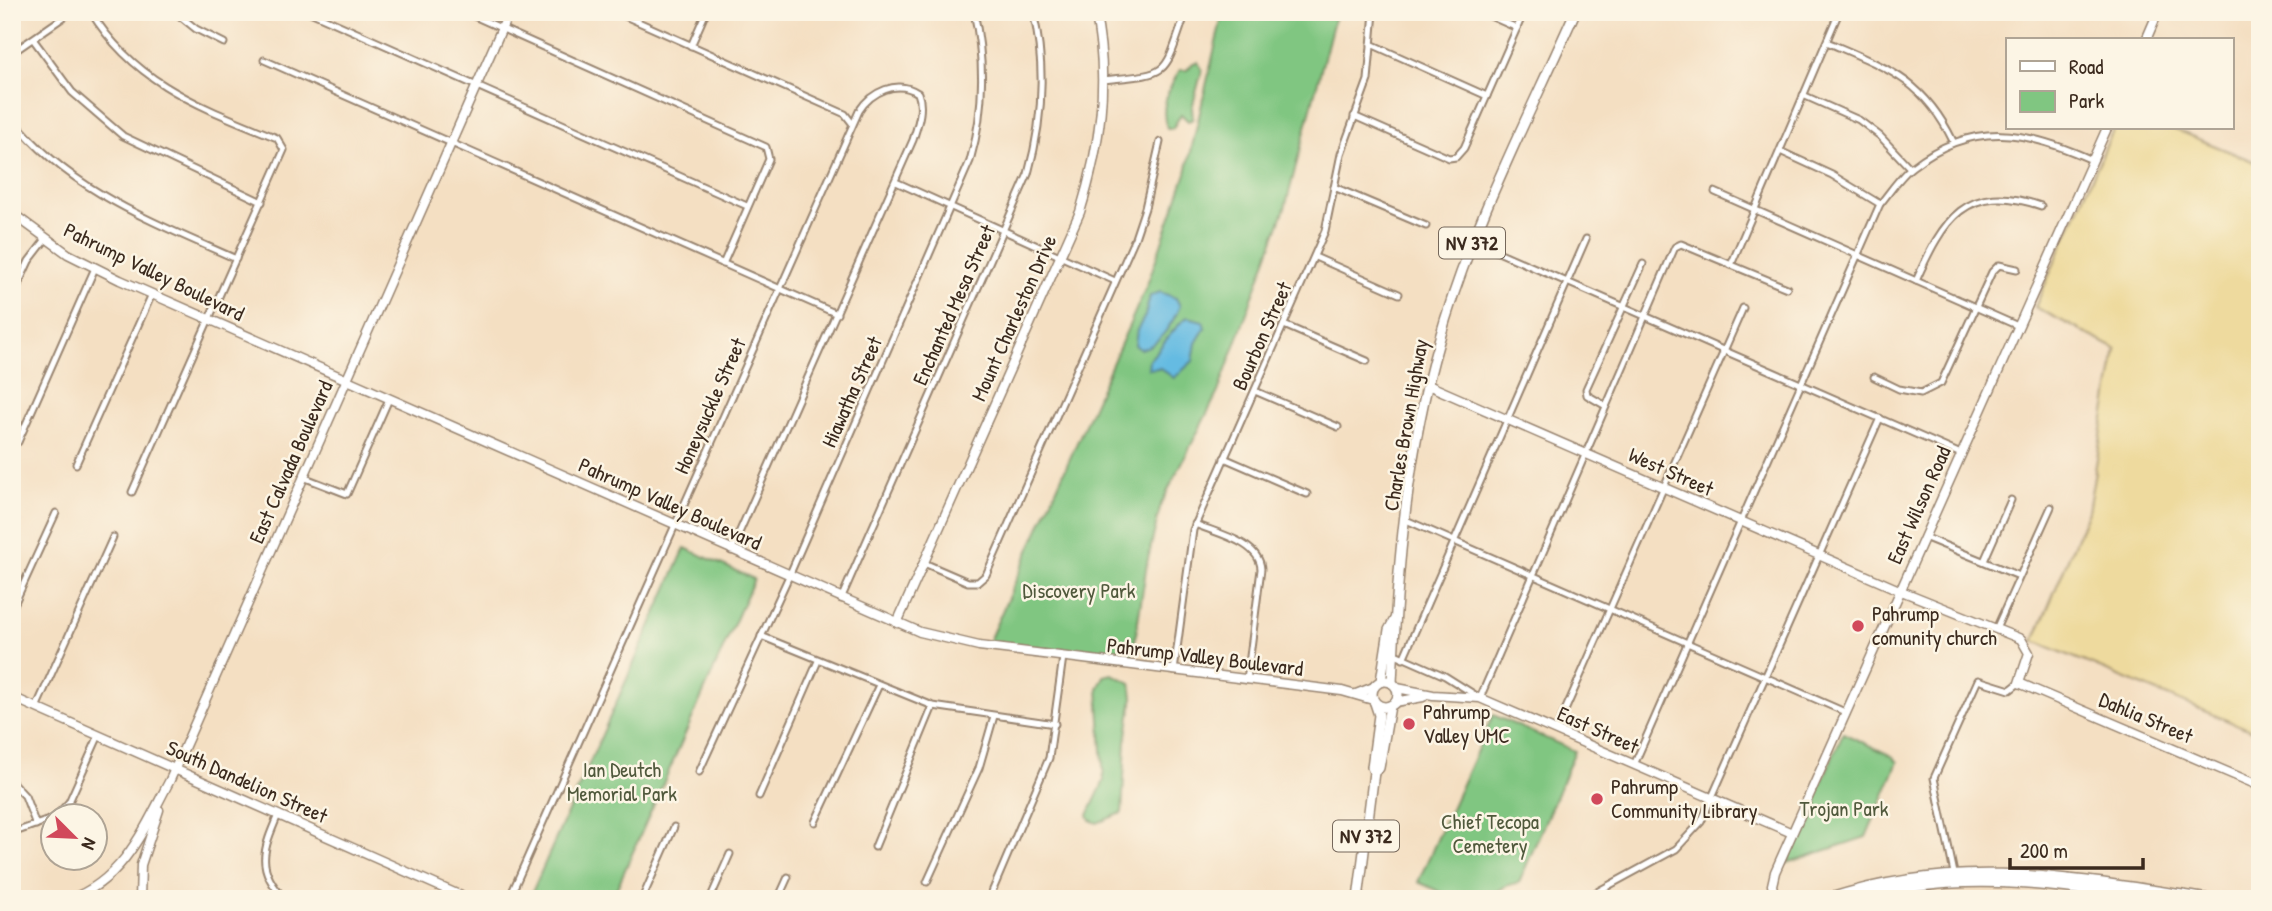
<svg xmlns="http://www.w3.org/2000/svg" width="2272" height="911" viewBox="0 0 2272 911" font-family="'Patrick Hand',sans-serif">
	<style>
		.green { fill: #80c681; stroke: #5e7850; stroke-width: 2 }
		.sand { fill: #eeda9e; stroke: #94825e; stroke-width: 2 }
		.water { fill: #65bbe2; stroke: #507280; stroke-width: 2 }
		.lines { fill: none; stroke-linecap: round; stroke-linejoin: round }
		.street-casing { stroke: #988470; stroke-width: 9 }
		.secondary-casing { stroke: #988470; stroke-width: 11 }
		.primary-casing { stroke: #988470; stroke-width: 12 }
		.highway-casing { stroke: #988470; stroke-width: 13 }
		.street { stroke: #fff; stroke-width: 5 }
		.secondary { stroke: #fff; stroke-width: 8 }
		.primary { stroke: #fff; stroke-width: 9 }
		.highway { stroke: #fff; stroke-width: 10 }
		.poi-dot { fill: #d1495b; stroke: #fcf5e5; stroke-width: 2.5 }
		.labels { text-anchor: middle; stroke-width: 5; stroke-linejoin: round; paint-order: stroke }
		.shield { fill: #fcf5e5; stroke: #75675a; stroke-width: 2 }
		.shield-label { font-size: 19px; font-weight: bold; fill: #3b2a1e }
		.street-label { font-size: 21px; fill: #3b2a1e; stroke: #fcf5e5 }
		.park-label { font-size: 21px; fill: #50593c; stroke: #fcf5e5 }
		.poi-label { font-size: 21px; fill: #3b2a1e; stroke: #fcf5e5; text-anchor: start }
	</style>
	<rect width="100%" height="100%" fill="#fcf5e5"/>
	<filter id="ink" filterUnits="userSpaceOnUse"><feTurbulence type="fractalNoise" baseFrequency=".0143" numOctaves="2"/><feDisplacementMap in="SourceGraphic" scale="14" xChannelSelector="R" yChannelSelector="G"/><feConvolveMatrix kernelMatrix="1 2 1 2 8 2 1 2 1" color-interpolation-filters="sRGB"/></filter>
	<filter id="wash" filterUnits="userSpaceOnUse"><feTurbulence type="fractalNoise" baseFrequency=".00686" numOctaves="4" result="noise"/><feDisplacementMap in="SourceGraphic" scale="28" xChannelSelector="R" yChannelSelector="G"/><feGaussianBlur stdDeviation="1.57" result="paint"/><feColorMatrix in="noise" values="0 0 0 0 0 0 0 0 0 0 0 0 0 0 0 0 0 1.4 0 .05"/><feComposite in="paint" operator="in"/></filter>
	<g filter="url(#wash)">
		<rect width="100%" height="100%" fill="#f4dfc2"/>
		<g class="green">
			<path d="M1223 12H1336L1285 208 1218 392 1161 504 1147 563 1132 660 988 643 1147 285 1186 173Z"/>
			<path d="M1198 62 1202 70 1192 108 1193 119 1188 121 1181 114 1173 128H1167C1159 107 1169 88 1180 70H1187L1193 63Z"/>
			<path d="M685 548 754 579 612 899H529Z"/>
			<path d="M1112 674 1131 683 1133 697 1126 741 1122 813 1097 823 1090 820 1088 815 1104 781 1098 689 1104 676Z"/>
			<path d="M1493 715 1575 751 1519 883C1504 883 1496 895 1483 898 1461 905 1438 890 1418 882Z"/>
			<path d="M1843 733 1892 756 1898 762 1866 837 1787 863Z"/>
		</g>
		<path class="sand" d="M2114 128H2171L2260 164V734L2034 641 2088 511 2116 349 2035 307Z"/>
		<g class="water">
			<path d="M1160 292 1176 298 1180 306C1173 322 1159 347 1140 349L1135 345 1137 330 1145 316 1150 296Z"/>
			<path d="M1188 317 1203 321 1205 328 1196 343 1193 361 1174 378 1160 368 1148 369 1149 360C1160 350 1177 322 1188 317Z"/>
		</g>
	</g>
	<g filter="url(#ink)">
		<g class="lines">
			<defs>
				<g id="street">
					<path d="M91 12C135 84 202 107 277 138L284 150 132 492"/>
					<path d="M175 12 196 29 224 43"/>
					<path d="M310 12 747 206"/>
					<path d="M465 12 766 147 769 159 723 264"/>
					<path d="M616 12 845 114 852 123"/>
					<path d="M1481 12 1517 28"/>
					<path d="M33 39 72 92 123 136 262 202"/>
					<path d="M1827 42C1887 68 1923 79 1953 141"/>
					<path d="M1371 44 1487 96"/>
					<path d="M691 46 706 12"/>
					<path d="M12 53 71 12"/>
					<path d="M264 60 837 314"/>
					<path d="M1103 80C1172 73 1163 78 1186 12"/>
					<path d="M1803 95 1859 120 1880 136 1910 168"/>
					<path d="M1354 116 1449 158 1456 157 1464 148 1524 12"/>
					<path d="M12 118C69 191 154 222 236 259"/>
					<path d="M1780 151 1832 175 1880 204"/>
					<path d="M896 182 1115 281"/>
					<path d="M1334 187 1426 226"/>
					<path d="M1715 192 2018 326"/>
					<path d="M1473 241 1961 454"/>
					<path d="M1315 257 1399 294"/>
					<path d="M1731 265 1839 12"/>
					<path d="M1916 281C1943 220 1966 180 2041 206"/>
					<path d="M12 298 29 261 46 239"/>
					<path d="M1284 325 1367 361"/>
					<path d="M1874 377 1899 389 1921 393 1941 383 1992 272 1999 265 2017 269"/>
					<path d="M1255 391 1338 427"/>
					<path d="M1606 406 1587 395 1586 389 1643 264"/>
					<path d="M18 442 95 268"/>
					<path d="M1224 458 1307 494"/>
					<path d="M76 464 152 294"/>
					<path d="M303 477 347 494 389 399"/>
					<path d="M1406 520 1845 712"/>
					<path d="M1195 524C1216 533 1260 542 1261 569L1247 680"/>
					<path d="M1924 537 2019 576"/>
					<path d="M1984 561 2011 500"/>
					<path d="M924 563 968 582H978L986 575 1135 238 1145 208 1160 142"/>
					<path d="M841 599 1028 174C1043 120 1046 66 1033 12"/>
					<path d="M12 609 56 513"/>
					<path d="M1996 629 2051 507"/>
					<path d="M761 636 933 706 1055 724"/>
					<path d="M1393 653 1445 676 1480 698 1675 247 1681 244 1787 288"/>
					<path d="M1403 659 1586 239"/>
					<path d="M1174 671 1193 530 1325 231 1341 154 1368 80 1374 12"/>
					<path d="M36 708 113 537"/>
					<path d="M1556 731 1743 308"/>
					<path d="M1634 765 1880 204C1890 192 1900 176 1912 167 1973 120 2026 130 2092 160"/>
					<path d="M699 772 789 576 970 161C984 112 985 61 974 12"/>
					<path d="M12 782 25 796 36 825"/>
					<path d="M759 796 818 661"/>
					<path d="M278 815C263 850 255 869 285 899"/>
					<path d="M56 816 69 802 99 735"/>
					<path d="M815 822 879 685"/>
					<path d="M12 833 52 819"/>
					<path d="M875 847 933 706"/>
					<path d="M1955 878 1934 778 1978 680 2010 690 2019 683"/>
					<path d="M927 882 979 768 994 716"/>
					<path d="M509 899 859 111C871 92 897 79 918 93 924 108 918 124 913 140L731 551"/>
					<path d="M642 899 674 827"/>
					<path d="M710 899 730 854"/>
					<path d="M778 899 788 877"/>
					<path d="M989 899 1049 758 1063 657"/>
					<path d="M1584 899 1676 849 1701 822 1880 418"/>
					<path d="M1963 899H2011"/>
				</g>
				<g id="secondary">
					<path d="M2146 40 2158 12"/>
					<path d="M12 213 68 254 120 280 920 632 979 646 1342 691 1373 700"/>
					<path d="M1428 385 1899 590 2021 639 2029 653 2019 683 2260 786"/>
					<path d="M897 623 1080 212C1100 147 1110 80 1095 12"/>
					<path d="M1397 688 1433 695 1480 698 1792 833"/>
					<path d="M1356 694 1374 687"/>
					<path d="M12 697 468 899"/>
					<path d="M1395 702 1423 697"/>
					<path d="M70 899C124 880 145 827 170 780L509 12"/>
					<path d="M140 899 141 865 159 810"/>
					<path d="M1775 899 1772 885 1775 872 2107 128"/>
				</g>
				<g id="primary">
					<circle cx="1385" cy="694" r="13"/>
					<path d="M1381 681 1389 630 1395 619"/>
					<path d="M1392 683C1397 570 1407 451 1439 341 1471 227 1527 120 1575 12"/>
					<path d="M1374 772 1379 768 1390 706"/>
					<path d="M1358 899 1374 772 1372 767 1379 715 1375 703"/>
				</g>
				<g id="highway">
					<path d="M1829 899C1960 856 2073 879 2206 899"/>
					<path d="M1854 899C1952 870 2050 883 2148 899"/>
				</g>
			</defs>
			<use href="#street" class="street-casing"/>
			<use href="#secondary" class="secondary-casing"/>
			<use href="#primary" class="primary-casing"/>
			<use href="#highway" class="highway-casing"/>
			<use href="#street" class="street"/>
			<use href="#secondary" class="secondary"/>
			<use href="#primary" class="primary"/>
			<use href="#highway" class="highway"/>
		</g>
	</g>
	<g class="poi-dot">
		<circle cx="1858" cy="626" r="7"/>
		<circle cx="1409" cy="724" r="7"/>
		<circle cx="1597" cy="799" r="7"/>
	</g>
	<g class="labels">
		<g class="shield">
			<rect x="1439" y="227.5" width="66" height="31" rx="5"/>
			<rect x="1333" y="820.5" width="66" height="31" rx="5"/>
		</g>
		<g class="shield-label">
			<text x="1472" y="250">NV 372</text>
			<text x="1366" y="843">NV 372</text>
		</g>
		<g class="street-label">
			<text transform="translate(154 272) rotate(26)" y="7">Pahrump Valley Boulevard</text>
			<text transform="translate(954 305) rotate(-66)" y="7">Enchanted Mesa Street</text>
			<text transform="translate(1014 318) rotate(-66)" y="7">Mount Charleston Drive</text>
			<text transform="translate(1262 336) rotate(-66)" y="7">Bourbon Street</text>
			<text transform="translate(852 392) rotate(-66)" y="7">Hiawatha Street</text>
			<text transform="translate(710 406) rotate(-66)" y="7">Honeysuckle Street</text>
			<text transform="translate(1406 425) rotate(-80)" y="7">Charles Brown Highway</text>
			<text transform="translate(291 462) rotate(-66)" y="7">East Calvada Boulevard</text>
			<text transform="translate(1671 472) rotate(24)" y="7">West Street</text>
			<text transform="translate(670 504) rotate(24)" y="7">Pahrump Valley Boulevard</text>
			<text transform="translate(1919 505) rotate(-66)" y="7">East Wilson Road</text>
			<text transform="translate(1205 657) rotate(7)" y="7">Pahrump Valley Boulevard</text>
			<text transform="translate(2146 718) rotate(23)" y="7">Dahlia Street</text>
			<text transform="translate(1598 730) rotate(24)" y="7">East Street</text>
			<text transform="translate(247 782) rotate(24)" y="7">South Dandelion Street</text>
		</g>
		<g class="park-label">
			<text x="1079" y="598">Discovery Park</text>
			<text x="622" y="777">Ian Deutch<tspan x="622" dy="24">Memorial Park</tspan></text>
			<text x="1844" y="816">Trojan Park</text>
			<text x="1490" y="829">Chief Tecopa<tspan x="1490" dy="24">Cemetery</tspan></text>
		</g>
		<g class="poi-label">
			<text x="1872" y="621">Pahrump<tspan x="1872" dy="24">comunity church</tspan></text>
			<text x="1423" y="719">Pahrump<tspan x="1423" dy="24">Valley UMC</tspan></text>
			<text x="1611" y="794">Pahrump<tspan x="1611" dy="24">Community Library</tspan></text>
		</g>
	</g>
	<rect width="2272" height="911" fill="none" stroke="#fcf5e5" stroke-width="42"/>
	<rect x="2006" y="38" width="228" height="91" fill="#fcf5e5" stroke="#afa495" stroke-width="2"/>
	<rect x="2020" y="61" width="35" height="10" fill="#ffffff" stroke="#afa495" stroke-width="2"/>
	<text x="2069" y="74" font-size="21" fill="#3b2a1e">Road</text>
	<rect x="2020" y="91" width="35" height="21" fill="#80c681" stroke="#afa495" stroke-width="2"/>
	<text x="2069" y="108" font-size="21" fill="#3b2a1e">Park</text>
	<g transform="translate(74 837) rotate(114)"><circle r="33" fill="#fcf5e5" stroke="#afa495" stroke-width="2"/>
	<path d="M0-5L12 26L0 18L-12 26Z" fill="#d1495b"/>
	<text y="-10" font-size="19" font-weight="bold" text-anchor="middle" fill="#3b2a1e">N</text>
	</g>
	<path d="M2010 858v10h133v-10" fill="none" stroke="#3b2a1e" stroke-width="3.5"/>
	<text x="2020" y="858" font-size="21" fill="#3b2a1e" stroke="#fcf5e5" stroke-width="5" paint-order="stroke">200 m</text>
</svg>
